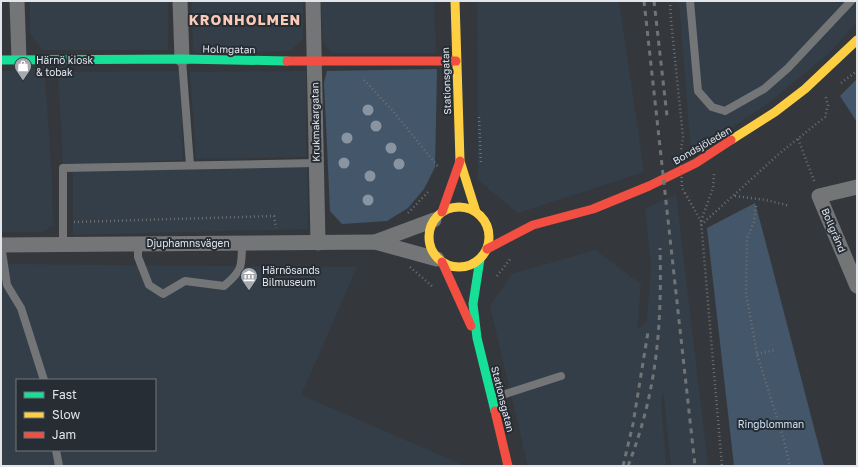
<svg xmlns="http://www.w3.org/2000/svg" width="858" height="467" viewBox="0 0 858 467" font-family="'Golos Text',sans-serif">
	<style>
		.built { fill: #343e49; fill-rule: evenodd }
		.green { fill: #44566a }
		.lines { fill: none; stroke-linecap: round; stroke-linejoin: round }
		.path { stroke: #6e7072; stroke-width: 2.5; stroke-dasharray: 1 3; stroke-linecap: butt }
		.lane { stroke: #737577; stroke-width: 8 }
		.street { stroke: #737577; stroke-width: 15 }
		.fast { stroke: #16e098; stroke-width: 9 }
		.slow { stroke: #ffcf43; stroke-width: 9 }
		.jam { stroke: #f24e42; stroke-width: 9 }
		.rail { stroke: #707475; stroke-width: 3; stroke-dasharray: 5 5; stroke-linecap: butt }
		.path-bridge { stroke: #6e7072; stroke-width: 2.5; stroke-dasharray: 1 3; stroke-linecap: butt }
		.tree { fill: #8894a2 }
		.labels { text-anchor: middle; stroke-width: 4; stroke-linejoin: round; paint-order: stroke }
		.street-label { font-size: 10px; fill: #e2e6eb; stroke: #272d34 }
		.poi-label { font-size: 10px; fill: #e2e6eb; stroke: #272d34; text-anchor: start }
		.park-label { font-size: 10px; fill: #cce0f5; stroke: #272d34 }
		.district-label { font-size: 14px; font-weight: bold; letter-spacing: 1px; fill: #facab8; stroke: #272d34 }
	</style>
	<rect width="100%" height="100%" fill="#34383c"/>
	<g class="built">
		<path d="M30 1H168V50H43L30 33Z"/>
		<path d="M192 1H303V39L290 51 193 53Z"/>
		<path d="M321 1H434L436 53H332L323 42Z"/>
		<path d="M477 1H619L644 172 518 213 478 180Z"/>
		<path d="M679 1H857V22L828 54 767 104 715 139 691 152Z"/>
		<path d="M36 69 45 79 51 161 53 225 43 232H1V71Z"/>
		<path d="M180 71 183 160 63 164 58 72Z"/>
		<path d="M306 71V157L196 159 190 72Z"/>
		<path d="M307 166 308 229 73 235V171Z"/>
		<path d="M676 194 708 466H671L663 389 661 401 666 466H528L490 306 512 274 595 250 641 284 637 330 647 321 651 265 645 209Z"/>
		<path d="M1 264 357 267 301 395 465 466H1ZM17 380H155V450H17Z"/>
	</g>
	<g class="green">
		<path d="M437 69 435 167 424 189 408 208 387 221 342 224 330 211 324 83 327 71Z"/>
		<path d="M857 79V122L840 96Z"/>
		<path d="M755 203 764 236 824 466H734L707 228Z"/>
	</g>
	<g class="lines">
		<g class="path">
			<path d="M670 1 671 20 683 137 681 150"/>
			<path d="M364 80 393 111 439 168"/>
			<path d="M841 83 857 71"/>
			<path d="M479 117 481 164"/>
			<path d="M798 139 815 183"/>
			<path d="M685 193 701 221 722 466"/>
			<path d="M735 196 766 200 790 206"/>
			<path d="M756 206 754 222 747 238 746 293 757 354 783 437 790 466"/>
			<path d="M408 213 429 191"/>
			<path d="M701 221 713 188 714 174"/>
			<path d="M74 222 274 216 276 228"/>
			<path d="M701 225 780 153 825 117 828 105 825 95"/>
			<path d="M410 267 432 286"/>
			<path d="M497 276 511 258"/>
			<path d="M757 354 775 350"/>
		</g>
		<g class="lane">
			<path d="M690 1 698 91 712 107 725 111 764 89 788 68 851 1"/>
			<path d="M182 60 190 165"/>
			<path d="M138 243V257L149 285 163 294 185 281 224 286C242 271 242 267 242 243"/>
			<path d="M63 244V168L316 163"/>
			<path d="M1 245 7 285 21 308 44 380"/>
			<path d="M493 398 561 376"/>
			<path d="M56 450 59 466"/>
		</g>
		<g class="street">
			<path d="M17 1 19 59"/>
			<path d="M180 1 182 59"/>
			<path d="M313 1 318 243"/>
			<path d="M857 187 819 196 857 286"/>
			<path d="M375 242 434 220"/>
			<path d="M1 245 375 242 437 259"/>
		</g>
		<g class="fast">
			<path d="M1 60 182 59 287 61"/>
			<path d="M480 259 473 304 477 338 495 411"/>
		</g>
		<g class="slow">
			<path d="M455 1 460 161 476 212"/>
			<path d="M731 140 775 112 805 89 857 40"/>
			<circle cx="459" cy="237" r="30"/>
		</g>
		<g class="jam">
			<path d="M287 61H456"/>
			<path d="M442 212 460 161"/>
			<path d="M487 249 533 225 593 209 649 186 696 163 731 140"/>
			<path d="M442 262 471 326"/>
			<path d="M495 411 508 466"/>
		</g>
		<g class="rail">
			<path d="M644 1 695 466"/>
			<path d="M654 1 667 116"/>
			<path d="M623 466 633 424 648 332"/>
			<path d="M628 466C657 392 662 326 660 248"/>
		</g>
		<path class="path-bridge" d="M681 161 682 188 685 193"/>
	</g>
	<g class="tree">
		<circle cx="368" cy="110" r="5.5"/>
		<circle cx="376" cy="126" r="5.5"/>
		<circle cx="347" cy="138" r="5.5"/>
		<circle cx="391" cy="148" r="5.5"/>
		<circle cx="344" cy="163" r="5.5"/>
		<circle cx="399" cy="164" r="5.5"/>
		<circle cx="370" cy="176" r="5.5"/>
		<circle cx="368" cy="200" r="5.5"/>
	</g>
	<defs>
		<symbol id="shop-pin" viewBox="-11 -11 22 30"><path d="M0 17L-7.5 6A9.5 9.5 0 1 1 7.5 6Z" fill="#a5a9ae" stroke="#272d34"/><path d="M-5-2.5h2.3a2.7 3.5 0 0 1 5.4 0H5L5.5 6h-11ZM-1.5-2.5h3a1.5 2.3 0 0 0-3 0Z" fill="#fff"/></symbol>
		<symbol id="museum-pin" viewBox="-11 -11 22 30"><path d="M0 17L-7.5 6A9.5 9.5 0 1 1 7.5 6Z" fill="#a5a9ae" stroke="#272d34"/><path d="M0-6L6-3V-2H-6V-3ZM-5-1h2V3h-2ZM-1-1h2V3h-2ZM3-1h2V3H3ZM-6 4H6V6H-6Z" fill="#fff"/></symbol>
	</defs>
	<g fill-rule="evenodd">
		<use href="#shop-pin" x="13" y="56" width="20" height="27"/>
		<use href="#museum-pin" x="239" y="266" width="20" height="27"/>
	</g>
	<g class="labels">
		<g class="street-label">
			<text transform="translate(229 49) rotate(1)" y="4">Holmgatan</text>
			<text transform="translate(446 81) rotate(-92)" y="4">Stationsgatan</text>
			<text transform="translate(315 122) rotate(-91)" y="4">Krukmakargatan</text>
			<text transform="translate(702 145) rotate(-30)" y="4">Bondsjöleden</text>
			<text transform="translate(834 230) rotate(67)" y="4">Bollgränd</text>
			<text x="188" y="247">Djuphamnsvägen</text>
			<text transform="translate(503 399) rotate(76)" y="4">Stationsgatan</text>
		</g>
		<g class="poi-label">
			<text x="36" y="64">Härnö kiosk<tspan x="36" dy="12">&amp; tobak</tspan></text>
			<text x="262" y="274">Härnösands<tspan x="262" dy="12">Bilmuseum</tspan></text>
		</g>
		<g class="park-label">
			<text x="771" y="428">Ringblomman</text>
		</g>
		<g class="district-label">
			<text x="245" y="25">KRONHOLMEN</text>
		</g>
	</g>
	<rect width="858" height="467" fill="none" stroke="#e2e6eb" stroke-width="4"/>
	<rect x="16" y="379" width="140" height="72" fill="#272d34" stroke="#72777d"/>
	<rect x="24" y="392" width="20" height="6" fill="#16e098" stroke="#72777d"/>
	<text x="52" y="399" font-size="12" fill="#e2e6eb">Fast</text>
	<rect x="24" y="412" width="20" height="6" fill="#ffcf43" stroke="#72777d"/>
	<text x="52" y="419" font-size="12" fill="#e2e6eb">Slow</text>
	<rect x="24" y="432" width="20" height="6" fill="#f24e42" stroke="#72777d"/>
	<text x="52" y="439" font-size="12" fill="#e2e6eb">Jam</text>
</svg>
